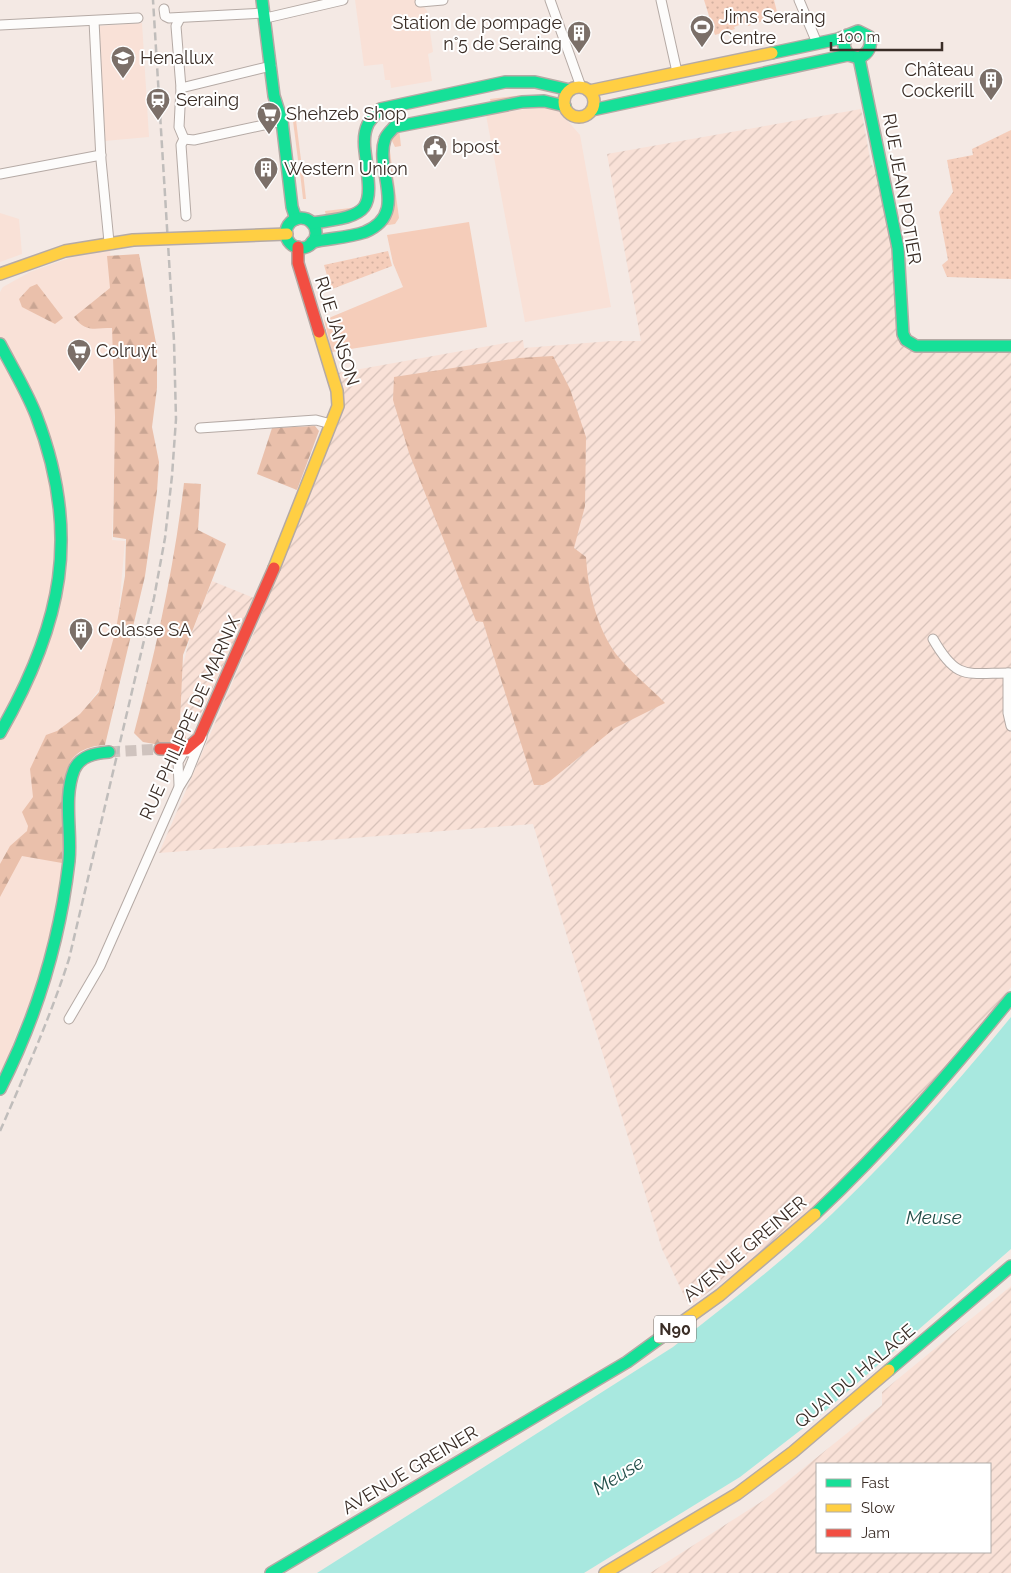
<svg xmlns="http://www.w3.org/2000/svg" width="1011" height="1573" viewBox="0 0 1011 1573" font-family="Raleway,sans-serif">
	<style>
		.built { fill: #f9e1d7 }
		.industrial { fill: url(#industrial-furrows); fill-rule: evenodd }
		.grass { fill: #f5cdba }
		.forest { fill: url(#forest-firs) }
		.park { fill: url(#park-dots) }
		.water { fill: #a8e8df }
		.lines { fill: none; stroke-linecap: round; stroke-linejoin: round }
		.secondary-tunnel { stroke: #cfc3be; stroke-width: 11; stroke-dasharray: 11 5.5; stroke-linecap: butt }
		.street-casing { stroke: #b5aaa5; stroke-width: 11 }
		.fast-casing { stroke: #b5aaa5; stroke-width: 14 }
		.slow-casing { stroke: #b5aaa5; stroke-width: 14 }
		.jam-casing { stroke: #b5aaa5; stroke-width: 14 }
		.street { stroke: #fdfcfb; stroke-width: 9 }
		.fast { stroke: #16e098; stroke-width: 11 }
		.slow { stroke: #ffcf43; stroke-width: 11 }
		.jam { stroke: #f24e42; stroke-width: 11 }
		.rail { stroke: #c0bdbb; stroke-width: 2.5; stroke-dasharray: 8 4; stroke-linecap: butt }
		.slow-bridge-casing { stroke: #b5aaa5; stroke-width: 14; stroke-linecap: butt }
		.slow-bridge { stroke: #ffcf43; stroke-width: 11 }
		.labels { text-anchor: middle; stroke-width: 4; stroke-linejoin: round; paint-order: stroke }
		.shield { fill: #fff; stroke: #756c67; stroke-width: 1 }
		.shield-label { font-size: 16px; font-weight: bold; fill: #3a2d26 }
		.poi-label { font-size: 18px; fill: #3a2d26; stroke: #fff; text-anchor: start }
		.street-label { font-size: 18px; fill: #3a2d26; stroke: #fff }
		.water-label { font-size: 19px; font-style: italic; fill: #224e49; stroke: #fff }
	</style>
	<defs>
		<pattern id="industrial-furrows" width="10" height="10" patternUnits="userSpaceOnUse" patternTransform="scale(1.25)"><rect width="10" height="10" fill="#f9e1d7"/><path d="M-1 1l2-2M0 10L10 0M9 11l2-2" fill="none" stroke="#d6c1b8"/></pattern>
		<pattern id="forest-firs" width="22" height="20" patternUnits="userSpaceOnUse" patternTransform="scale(1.25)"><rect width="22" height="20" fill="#eac0ab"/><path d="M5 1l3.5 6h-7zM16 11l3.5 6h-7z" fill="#c9a593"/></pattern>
		<pattern id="park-dots" width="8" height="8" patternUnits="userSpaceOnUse" patternTransform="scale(1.25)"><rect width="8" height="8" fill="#f5cdba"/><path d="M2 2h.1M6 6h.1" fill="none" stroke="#d3b0a0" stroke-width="1.8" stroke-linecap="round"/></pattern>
	</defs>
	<rect width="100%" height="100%" fill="#f4e9e4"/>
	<g class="built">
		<path d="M355 0H419L427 11 433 52 428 54 432 81 391 88 390 80H385L383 64 364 66Z"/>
		<path d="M142 23 149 137 104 141 97 26Z"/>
		<path d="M549 106 561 113 580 135 611 307 525 322 486 115Z"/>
		<path d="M0 213 19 219 22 254 0 262Z"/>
		<path d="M110 249 116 402 112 540 125 541 117 631 104 683 65 735 39 813 0 871V292L3 287 30 272 72 257Z"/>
		<path d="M22 854 64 863 50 935 39 975 27 1014 19 1027 0 1079V888Z"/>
	</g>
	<g class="industrial">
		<path d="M861 109 871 164 876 170 893 254 898 337 901 344 908 349 918 353 1011 351V987L911 1109 805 1216 734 1274 689 1306 662 1249 533 824 159 853 259 621 342 414 343 394 338 373 523 340 524 348 611 341H641L607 154Z"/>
		<path d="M212 581 254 598 199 718 171 708 191 635Z"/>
		<path d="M1011 1286V1573H650L764 1500 882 1405V1392ZM817 1464H990V1552H817Z"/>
	</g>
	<g class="grass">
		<path d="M688 83V85L607 102V100Z"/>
		<path d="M522 95 552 97 551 99 491 103 490 99Z"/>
		<path d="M296 120 301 160H298L293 121Z"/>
		<path d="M399 129 401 146 395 147 390 137Z"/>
		<path d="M386 151H390L399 218 395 224 382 226Z"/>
		<path d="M302 163 306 199H303L299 164Z"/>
		<path d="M359 207 356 209 326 216 325 211Z"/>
		<path d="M469 222 487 327 332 352 324 320 403 287 393 263 387 235Z"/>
	</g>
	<g class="forest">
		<path d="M139 254 157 348V388L152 427 159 462 157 491 145 576 105 745C61 748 64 778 64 813 64 830 63 846 62 863L22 856 0 897V864L10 846 27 831 28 826 22 812 33 797 30 769 46 735 57 731 80 714 99 692 116 629 125 576 126 539 113 537 115 417 112 328C94 328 86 333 74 317L110 288 107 256Z"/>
		<path d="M37 284 63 318 55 324 22 307 19 299 30 287Z"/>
		<path d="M553 356 570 389 586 437 585 506 574 548 586 557C588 590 596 626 616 654 630 672 650 687 665 703L615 728 550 781 543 785H534L483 622 476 621 409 453 393 400 394 377 519 358Z"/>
		<path d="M315 426 319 431 297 490 257 474 272 428Z"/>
		<path d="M184 483 201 484 198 530 226 544 183 655 180 721 186 731V741L161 743 160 745 143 742 134 733C156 650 174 568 184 483Z"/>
	</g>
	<g class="park">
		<path d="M704 0H774L778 16 748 26 747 22 734 27 735 29 715 35Z"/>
		<path d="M1011 130V279L947 277 942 265 948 260 939 212 953 192 947 160 973 155 972 149Z"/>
		<path d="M388 251 392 266 327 291 326 288 330 286 324 265Z"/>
	</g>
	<path class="water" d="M1011 1017V1249L824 1412 740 1477 584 1573H317L673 1347C717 1312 763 1277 805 1239 880 1171 947 1095 1011 1017Z"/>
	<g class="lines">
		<path class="secondary-tunnel" d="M109 752 160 749"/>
		<defs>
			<g id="street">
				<path d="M550 0 581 87"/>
				<path d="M661 0 677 72"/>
				<path d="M799 0 817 43"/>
				<path d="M420 2 443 0"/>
				<path d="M164 9 165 16 169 18 265 13"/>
				<path d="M180 18 176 26 181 88"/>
				<path d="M266 18 343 0"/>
				<path d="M94 21 101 160 109 242"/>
				<path d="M0 25 138 18"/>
				<path d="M184 139 179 127 181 88 271 66"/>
				<path d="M184 139 194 140 282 121"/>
				<path d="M184 139 181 145 186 216"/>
				<path d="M0 174 101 155"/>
				<path d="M200 428 316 420 331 424"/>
				<path d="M933 639C957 681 966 673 1011 673"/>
				<path d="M1008 673V713L1011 726"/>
				<path d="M179 785 178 762 184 751 189 752"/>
				<path d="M69 1019 100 966 179 787 187 774 202 737"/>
			</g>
			<g id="fast">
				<path d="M262 0 274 96 282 121 292 207 296 219"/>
				<path d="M772 53 838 39 858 31 870 37C872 47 868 54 859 58L848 55 844 46 847 35"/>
				<path d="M859 58 898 248 903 334 906 340 916 346H1011"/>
				<path d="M592 110 848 55"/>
				<circle cx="301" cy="233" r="15"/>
				<path d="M312 223C375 215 372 210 365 151 364 143 364 132 368 124 371 119 376 114 380 109L505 82H535L570 90"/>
				<path d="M312 242C329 238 348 238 365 232 410 213 374 171 385 139 386 135 391 131 394 127L522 102 544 101 565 106"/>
				<path d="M0 344C12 367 26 390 36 415 82 534 62 625 0 733"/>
				<path d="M0 1089C36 1018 60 940 69 861 72 832 63 798 74 770 80 756 95 753 109 752"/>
				<path d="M815 1214C887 1146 949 1074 1011 998"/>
				<path d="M889 1370 1011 1266"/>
				<path d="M271 1573 627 1362 660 1338"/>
			</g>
			<g id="slow">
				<circle cx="579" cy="102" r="15"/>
				<path d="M589 91 772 53"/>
				<path d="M211 237 287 234"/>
				<path d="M0 274 65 251 133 240"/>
				<path d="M274 568 338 406 337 391 319 332"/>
				<path d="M660 1338 720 1295 815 1214"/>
				<path d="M605 1573 737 1494 793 1452 889 1370"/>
			</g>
			<g id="jam">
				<path d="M298 247V263L319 332"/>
				<path d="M160 749H186L199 738 274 568"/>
			</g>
		</defs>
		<use href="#street" class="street-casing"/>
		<use href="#fast" class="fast-casing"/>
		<use href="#slow" class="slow-casing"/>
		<use href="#jam" class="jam-casing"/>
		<use href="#street" class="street"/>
		<use href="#fast" class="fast"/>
		<use href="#slow" class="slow"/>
		<use href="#jam" class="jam"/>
		<path class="rail" d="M0 1131C25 1074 50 1018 69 959L154 598 165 538 172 476 176 419 174 341 153 0"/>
		<defs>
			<path id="slow-bridge" d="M133 240 211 237"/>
		</defs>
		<use href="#slow-bridge" class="slow-bridge-casing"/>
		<use href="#slow-bridge" class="slow-bridge"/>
	</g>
	<defs>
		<symbol id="stadium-pin" viewBox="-11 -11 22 30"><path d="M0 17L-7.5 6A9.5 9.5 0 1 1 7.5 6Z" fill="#7b6f68" stroke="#fff"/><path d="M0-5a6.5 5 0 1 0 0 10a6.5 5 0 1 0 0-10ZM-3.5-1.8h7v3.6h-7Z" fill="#fff"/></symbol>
		<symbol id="building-pin" viewBox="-11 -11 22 30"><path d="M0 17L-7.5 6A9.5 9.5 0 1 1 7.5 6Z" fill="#7b6f68" stroke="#fff"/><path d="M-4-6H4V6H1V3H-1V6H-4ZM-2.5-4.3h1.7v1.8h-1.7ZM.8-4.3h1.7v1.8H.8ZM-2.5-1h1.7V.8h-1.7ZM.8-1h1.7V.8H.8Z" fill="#fff"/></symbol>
		<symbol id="university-pin" viewBox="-11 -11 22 30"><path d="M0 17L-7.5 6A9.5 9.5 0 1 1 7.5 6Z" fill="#7b6f68" stroke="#fff"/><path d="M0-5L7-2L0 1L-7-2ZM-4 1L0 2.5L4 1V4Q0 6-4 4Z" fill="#fff"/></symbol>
		<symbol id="station-pin" viewBox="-11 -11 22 30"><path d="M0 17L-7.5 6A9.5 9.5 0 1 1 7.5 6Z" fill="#7b6f68" stroke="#fff"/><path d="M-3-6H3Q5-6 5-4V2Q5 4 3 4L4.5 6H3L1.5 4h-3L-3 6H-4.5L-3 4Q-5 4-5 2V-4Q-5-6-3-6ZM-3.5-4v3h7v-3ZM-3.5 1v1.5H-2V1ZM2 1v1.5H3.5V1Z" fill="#fff"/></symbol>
		<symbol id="supermarket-pin" viewBox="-11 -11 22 30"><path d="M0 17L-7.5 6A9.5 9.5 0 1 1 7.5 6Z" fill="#7b6f68" stroke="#fff"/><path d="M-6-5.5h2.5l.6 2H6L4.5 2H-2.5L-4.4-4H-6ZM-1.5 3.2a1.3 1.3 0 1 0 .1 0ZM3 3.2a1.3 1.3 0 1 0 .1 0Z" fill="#fff"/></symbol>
		<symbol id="civic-pin" viewBox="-11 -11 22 30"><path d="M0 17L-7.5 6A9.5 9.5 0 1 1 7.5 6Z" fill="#7b6f68" stroke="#fff"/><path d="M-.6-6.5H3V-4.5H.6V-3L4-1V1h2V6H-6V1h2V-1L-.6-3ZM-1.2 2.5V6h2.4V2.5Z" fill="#fff"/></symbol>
	</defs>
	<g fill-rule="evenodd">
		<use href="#stadium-pin" x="688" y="13" width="28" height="38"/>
		<use href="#building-pin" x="565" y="19" width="28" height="38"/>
		<use href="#university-pin" x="109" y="44" width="28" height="38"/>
		<use href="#building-pin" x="977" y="66" width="28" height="38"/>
		<use href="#station-pin" x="144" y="86" width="28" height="38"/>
		<use href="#supermarket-pin" x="255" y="100" width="28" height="38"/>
		<use href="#civic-pin" x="421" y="133" width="28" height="38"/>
		<use href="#building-pin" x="252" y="155" width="28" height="38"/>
		<use href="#supermarket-pin" x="65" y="337" width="28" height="38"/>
		<use href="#building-pin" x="67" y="616" width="28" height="38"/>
	</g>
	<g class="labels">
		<rect class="shield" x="654" y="1315.5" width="42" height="27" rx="4"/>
		<g class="shield-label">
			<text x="675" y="1335">N90</text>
		</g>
		<g class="poi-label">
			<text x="720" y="23">Jims Seraing<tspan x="720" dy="21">Centre</tspan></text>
			<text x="562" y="29" text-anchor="end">Station de pompage<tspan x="562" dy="21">n°5 de Seraing</tspan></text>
			<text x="140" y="64">Henallux</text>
			<text x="974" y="76" text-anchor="end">Château<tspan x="974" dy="21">Cockerill</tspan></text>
			<text x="176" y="106">Seraing</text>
			<text x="286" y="120">Shehzeb Shop</text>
			<text x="452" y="153">bpost</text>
			<text x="284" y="175">Western Union</text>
			<text x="96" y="357">Colruyt</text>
			<text x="98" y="636">Colasse SA</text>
		</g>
		<g class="street-label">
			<text transform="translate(902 189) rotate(80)" y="6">RUE JEAN POTIER</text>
			<text transform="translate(337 331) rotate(73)" y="6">RUE JANSON</text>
			<text transform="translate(190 718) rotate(-66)" y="6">RUE PHILIPPE DE MARNIX</text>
			<text transform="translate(745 1249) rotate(-40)" y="6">AVENUE GREINER</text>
			<text transform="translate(855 1376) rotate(-40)" y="6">QUAI DU HALAGE</text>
			<text transform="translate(410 1470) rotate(-31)" y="6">AVENUE GREINER</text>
		</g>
		<g class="water-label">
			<text x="934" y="1224">Meuse</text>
			<text transform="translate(618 1475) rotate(-32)" y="7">Meuse</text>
		</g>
	</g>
	<rect x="816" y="1463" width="175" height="90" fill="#ffffff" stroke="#b0aba8"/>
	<rect x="826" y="1479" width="25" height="8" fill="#16e098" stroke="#b0aba8"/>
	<text x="861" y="1488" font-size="15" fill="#3a2d26">Fast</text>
	<rect x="826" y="1504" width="25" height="8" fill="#ffcf43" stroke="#b0aba8"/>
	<text x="861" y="1513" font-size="15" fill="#3a2d26">Slow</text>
	<rect x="826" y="1529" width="25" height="8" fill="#f24e42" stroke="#b0aba8"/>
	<text x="861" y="1538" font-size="15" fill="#3a2d26">Jam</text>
	<path d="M831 42v8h111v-8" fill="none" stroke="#3a2d26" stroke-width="2.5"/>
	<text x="838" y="42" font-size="15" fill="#3a2d26" stroke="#ffffff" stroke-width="4" paint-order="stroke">100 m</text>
</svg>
